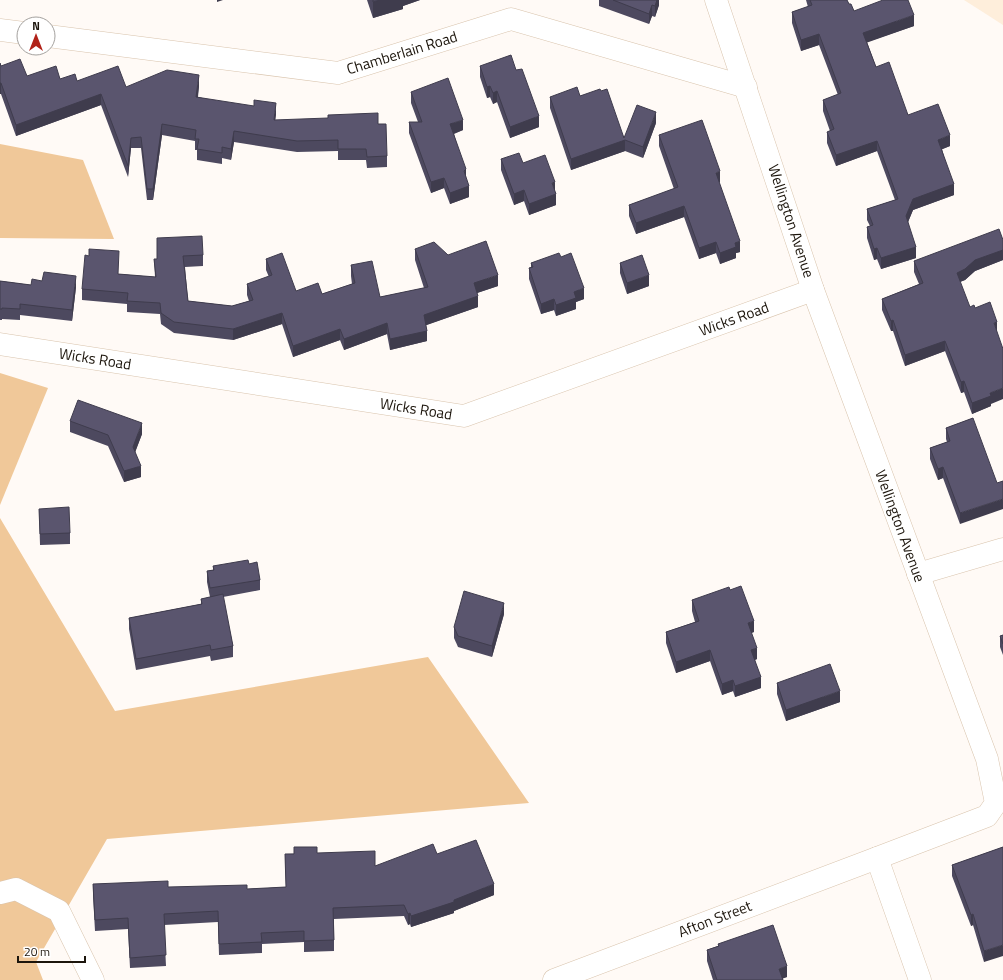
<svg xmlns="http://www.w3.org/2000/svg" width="1003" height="980" viewBox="0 0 1003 980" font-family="'Titillium Web',sans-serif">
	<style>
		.built { fill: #feeedb }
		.green { fill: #f0c899 }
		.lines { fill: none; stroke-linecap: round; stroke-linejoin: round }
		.street-casing { stroke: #d9c4ad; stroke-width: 23 }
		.street { stroke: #fff; stroke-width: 22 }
		.wall { fill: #4d495f }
		.shaded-wall { fill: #3f3c4d }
		.building { fill: #5a556e; stroke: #3f3c4d }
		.labels { text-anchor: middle; stroke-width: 4; stroke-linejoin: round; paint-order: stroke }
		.street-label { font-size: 15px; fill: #1c150c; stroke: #fff }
	</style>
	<rect width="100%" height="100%" fill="#fffaf6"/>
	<path class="built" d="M964 0H1003V25L986 14Z"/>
	<g class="green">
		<path d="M0 144 83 160 114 239 0 238Z"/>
		<path d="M0 373 48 388 0 505Z"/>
		<path d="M0 518 115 711 428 657 529 803 107 839 36 962 43 980H0Z"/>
	</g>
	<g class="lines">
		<defs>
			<g id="street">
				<path d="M716 0 813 290 987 759 996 803 987 816 877 858 920 980"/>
				<path d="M0 30 24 33"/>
				<path d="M48 36 338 73 511 19 746 87"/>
				<path d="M0 344 464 416 813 290"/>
				<path d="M918 574 1003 549"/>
				<path d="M0 893 16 889 59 911 93 980"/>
				<path d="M554 980 877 858"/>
			</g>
		</defs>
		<use href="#street" class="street-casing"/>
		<use href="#street" class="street"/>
	</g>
	<g class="wall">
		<path d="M367 0H420L403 6V9L373 18Z"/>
		<path d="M599 0H659V5L655 17 652 16 649 24 599 6Z"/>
		<path d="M806 0H847L849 4 854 11 914 26 867 42 876 67 908 115 950 146 942 149 954 195 913 210 908 222 916 258 881 269 877 259 874 260 867 238V227L870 226 867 220V209L895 200 877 151 836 166 827 143V132L830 131 823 111V100L838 95 819 45 801 51 792 23V12L808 7Z"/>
		<path d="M1 66 27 76 77 81 126 87 199 86 198 97 276 114 275 120 378 124 387 156V167L367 168 366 160H338V151L297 152 234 142 231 160 222 158V164L197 160V150H195V141L162 135 153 200H147L141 148H131L128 177 101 105 16 136 1 94H0Z"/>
		<path d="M480 66 516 70 539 127 510 138 497 102 493 104 490 97 487 98 480 77Z"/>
		<path d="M601 91 624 138 656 123 643 158 625 151 571 170 550 108V97L580 96Z"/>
		<path d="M411 92 463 130 454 134 466 178 469 197 450 204 444 188 431 193 409 133V122H418L411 103Z"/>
		<path d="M659 135 720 182H719L740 252 736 253V258L720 264 716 253 699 259 684 217 636 234 629 216V205L674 189 659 146Z"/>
		<path d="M501 159 523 163 555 191 556 205 529 215 524 201 514 205 501 170Z"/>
		<path d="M157 238 203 255V266L185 267 188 301 232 306 249 301 247 295V284L269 277 266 270V259L296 291 322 294 352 284 351 276V265L380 297 424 288 415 260V249L448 255 498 286 477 293 478 307 426 325 427 341 390 350 387 334 344 350 340 340 293 357 282 324 233 340 174 333 161 324 160 314 127 312V304L82 300V289L118 274 155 277 154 259H157Z"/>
		<path d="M1003 240V260L975 271 965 280 960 282 991 404V406L972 414 964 392 961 393 945 351 905 366 893 331H891L882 310V299L919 284 914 272V261Z"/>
		<path d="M561 257 584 299 576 302V309L556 316 554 310 541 314 529 279V268L531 267V263Z"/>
		<path d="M620 263 649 286 627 294 620 273Z"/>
		<path d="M0 281 31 285 76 287 72 321 20 315V320L2 319V320H0Z"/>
		<path d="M973 418 960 524 943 478 938 480 930 459V448L947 442 946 439V428Z"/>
		<path d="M70 421 142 434 135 452 141 477 124 482 108 446 70 432Z"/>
		<path d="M39 509 70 533V544L40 545Z"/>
		<path d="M249 564 260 580V590L223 597 233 646V657L211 661 210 656 136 670 129 629V618L201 604V599L210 597 207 582V571L213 570V566Z"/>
		<path d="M730 590 754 632 751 633 757 659 755 660 761 688 735 697 733 691 722 695 710 661 676 673 666 643V632L695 622 692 611V600Z"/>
		<path d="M504 614 492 657 458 647 454 638V627Z"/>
		<path d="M1003 635V655L1000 647V636Z"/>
		<path d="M777 683 840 702 786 721 777 694Z"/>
		<path d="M1003 847 984 962 973 925 971 926 952 876V865Z"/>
		<path d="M317 853 375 866 437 854 494 895 454 911V913L411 927 410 924 408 925 404 916 334 919V951L304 952V942L262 944V953L219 955 218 922 164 925 166 966 130 968 128 929 95 931 93 895V884L168 887 247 889 286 887 285 854Z"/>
		<path d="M718 944 787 977 782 978 783 980H713L707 961V950L718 946Z"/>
	</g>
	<g class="shaded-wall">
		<path d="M217 0H223L217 2Z"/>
		<path d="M380 0H420L403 6V9L373 18V2Z"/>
		<path d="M657 0H659V5L655 17V6Z"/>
		<path d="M652 5V16L649 24V14Z"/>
		<path d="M914 15V26L863 44V33Z"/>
		<path d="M819 34V45L801 51V40Z"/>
		<path d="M199 75V86L196 108V97Z"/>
		<rect x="0" y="83" width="1" height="11"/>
		<path d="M490 86V97L487 98V87Z"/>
		<path d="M497 91V102L493 104V93Z"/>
		<path d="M101 94V105L16 136V125Z"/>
		<path d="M276 103V114L274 131V120Z"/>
		<path d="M656 112V123L643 158V147Z"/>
		<path d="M539 116V127L510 138V127Z"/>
		<path d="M463 120V130L450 135V124Z"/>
		<path d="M162 124V135L153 200V189Z"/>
		<path d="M234 131V142L231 160V149Z"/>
		<path d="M950 135V146L938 151V140Z"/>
		<path d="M131 138V148L128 177V166Z"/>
		<path d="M625 140V151L571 170V159Z"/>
		<path d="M877 141V151L836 166V155Z"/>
		<path d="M466 169V180L464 171Z"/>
		<path d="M720 171V182L716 184V173Z"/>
		<path d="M444 178V188L431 193V182Z"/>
		<path d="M555 182V193L552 183Z"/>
		<path d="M954 184V195L913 210 906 227V216L913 199Z"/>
		<path d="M469 186V197L450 204V193Z"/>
		<path d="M524 190V201L514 205V194Z"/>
		<path d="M556 194V205L529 215V204Z"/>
		<path d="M684 206V217L636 234V223Z"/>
		<path d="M740 241V252L736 253V258L720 264V253L735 243Z"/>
		<path d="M716 242V253L699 259V248Z"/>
		<path d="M916 247V258L881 269V258Z"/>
		<path d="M877 248V259L874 260V249Z"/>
		<path d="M1003 250V260L975 271 965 280 957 283V273L975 260Z"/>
		<path d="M498 275V286L474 294V283Z"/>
		<path d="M649 275V286L627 294V283Z"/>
		<path d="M76 276V287L72 321V310Z"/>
		<path d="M584 288V299L576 302V309L556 316V305L574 292Z"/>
		<path d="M478 296V307L424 326V315Z"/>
		<path d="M554 299V310L541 314V304Z"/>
		<path d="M282 313V324L233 340V329Z"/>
		<path d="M893 320V331H891V321Z"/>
		<path d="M997 322V333L994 323Z"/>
		<path d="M387 323V334L344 350V339Z"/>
		<path d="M340 329V340L293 357V346Z"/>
		<path d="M427 331V341L390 350V339Z"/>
		<path d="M945 341V351L905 366V355Z"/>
		<path d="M964 381V392L961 393V382Z"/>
		<path d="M1003 388V399L991 404V406L972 414V403L990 393Z"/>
		<path d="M142 423V434L133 458V447Z"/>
		<path d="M141 466V477L124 482V471Z"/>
		<path d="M943 467V478L938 480V469Z"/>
		<path d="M1003 499V509L960 524V513Z"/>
		<path d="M504 603V614L492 657V646Z"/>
		<path d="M754 621V632L748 634V623Z"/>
		<path d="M757 648V659L751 661V650Z"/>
		<path d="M710 650V661L676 673V662Z"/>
		<path d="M761 677V688L735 697V686Z"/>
		<path d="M733 680V691L722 695V684Z"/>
		<path d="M840 691V702L786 721V710Z"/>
		<path d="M494 884V895L454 911V913L411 927V916Z"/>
		<path d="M410 913V924L408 925V914Z"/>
		<path d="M973 914V925L971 926V915Z"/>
		<path d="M1003 945V956L984 962V951Z"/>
		<path d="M787 966V977L779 980V969Z"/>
	</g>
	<g class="building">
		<path d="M373 0H380L373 2Z"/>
		<path d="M613 0H657L655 6 652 5 649 14Z"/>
		<path d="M810 0H847L849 4H851L854 11 883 0H908L914 15 863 33 876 67 889 62 908 115 938 104 950 135 938 140 954 184 913 199 906 216 916 247 881 258 877 248 874 249 867 227 873 225 867 209 898 199 877 141 836 155 827 132 834 129 823 100 841 93 819 34 801 40 792 12 812 5Z"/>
		<path d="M511 55 516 70 522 69 539 116 510 127 497 91 493 93 490 86 487 87 480 66Z"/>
		<path d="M20 59 27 76 56 66 60 79 75 74 77 81 118 66 126 87 167 70 199 75 196 97 254 106V100L276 103 274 120 328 118V115L378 113V124H386L387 156 367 157 366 149H338V140L297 141 234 131 231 149 222 147V153L197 149 199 139H195L196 130 162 124 153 189H147L141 137 131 138 128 166 101 94 16 125 1 83H0V63L1 66Z"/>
		<path d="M448 78 463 120 450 124 466 169 464 171 469 186 450 193 444 178 431 182 409 122H422L411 92Z"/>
		<path d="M577 87 580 96 600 89 601 91 607 89 624 138 637 105 656 112 643 147 625 140 571 159 550 97Z"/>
		<path d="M702 120 720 171 716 173 740 241 735 243 736 247 720 253 716 242 699 248 684 206 636 223 629 205 678 187 659 135Z"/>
		<path d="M519 153 523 163 545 155 555 182 552 183 556 194 529 204 524 190 514 194 501 159Z"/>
		<path d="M999 229 1003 240V250L975 260 965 269 957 273 970 307 974 305 975 308 990 302 997 322 994 323 1003 349V388L990 393 991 396 972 403 964 381 961 382 945 341 905 355 893 320 891 321 882 299 923 283 914 261Z"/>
		<path d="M202 236 203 255 183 256 188 301 232 306 253 300 247 284 272 275 266 259 282 253 296 291 318 283 322 294 355 283 351 265 372 261 380 297 428 287 415 249 434 242 448 255 486 241 498 275 474 283 478 296 424 315 427 331 390 339 387 323 344 339 340 329 293 346 282 313 233 329 174 322 161 313 160 303 127 301 128 293 82 289 85 255 89 256V249L119 251 118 274 156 277 154 259H157V238Z"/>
		<path d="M559 253 561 257 571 253 584 288 574 292 576 298 556 305 554 299 541 304 529 268 533 267 531 263Z"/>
		<path d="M642 255 649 275 627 283 620 263Z"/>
		<path d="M44 272 76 276 72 310 20 304V309L2 308V309H0V281L31 285 32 279 42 281Z"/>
		<path d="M78 400 142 423 133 447 141 466 124 471 108 435 70 421Z"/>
		<path d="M973 418 997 483 1003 481V499L960 513 943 467 938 469 930 448 950 441 946 428Z"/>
		<path d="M69 507 70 533 40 534 39 509Z"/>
		<path d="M248 560 249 564 257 562 260 580 210 588 207 571 214 570 213 566Z"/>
		<path d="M741 586 754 621 748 623 757 648 751 650 761 677 735 686 733 680 722 684 710 650 676 662 666 632 699 621 692 600 729 587 730 590Z"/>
		<path d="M464 591 504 603 492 646 458 636 454 627Z"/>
		<path d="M223 594 233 646 211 650 210 645 136 659 129 618 202 604 201 599Z"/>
		<path d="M1003 635V644L1000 636Z"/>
		<path d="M830 664 840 691 786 710 777 683Z"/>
		<path d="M476 840 494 884 454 900V902L411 916 410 913 408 914 404 905 333 908 334 940 304 941V931L261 933 262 942 219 944 218 911 164 914 166 955 130 958 128 918 95 920 93 884 168 881V887L247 885V889L286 887 285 854H294V847H317V853L375 851V866L433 844 437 854Z"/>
		<path d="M1003 847V945L984 951 973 914 971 915 952 865Z"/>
		<path d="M773 925 787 966 779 969 783 980H717L707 950 719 946 718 944Z"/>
	</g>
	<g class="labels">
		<g class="street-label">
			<text transform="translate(402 53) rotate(-17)" y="5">Chamberlain Road</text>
			<text transform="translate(791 221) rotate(72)" y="5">Wellington Avenue</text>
			<text transform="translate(734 319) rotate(-20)" y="5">Wicks Road</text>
			<text transform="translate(95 359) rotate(9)" y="5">Wicks Road</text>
			<text transform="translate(416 409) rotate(9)" y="5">Wicks Road</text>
			<text transform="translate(900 526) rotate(70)" y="5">Wellington Avenue</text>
			<text transform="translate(715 919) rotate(-21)" y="5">Afton Street</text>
		</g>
	</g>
	<g transform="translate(36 36)"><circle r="19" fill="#ffffff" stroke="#a4a19e"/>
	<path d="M0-3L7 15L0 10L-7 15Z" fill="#b12219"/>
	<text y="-6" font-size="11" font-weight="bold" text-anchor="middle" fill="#1c150c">N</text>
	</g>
	<path d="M18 956v6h67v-6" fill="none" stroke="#1c150c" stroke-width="2"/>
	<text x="24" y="956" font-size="12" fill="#1c150c" stroke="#ffffff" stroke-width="3" paint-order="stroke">20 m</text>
</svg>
